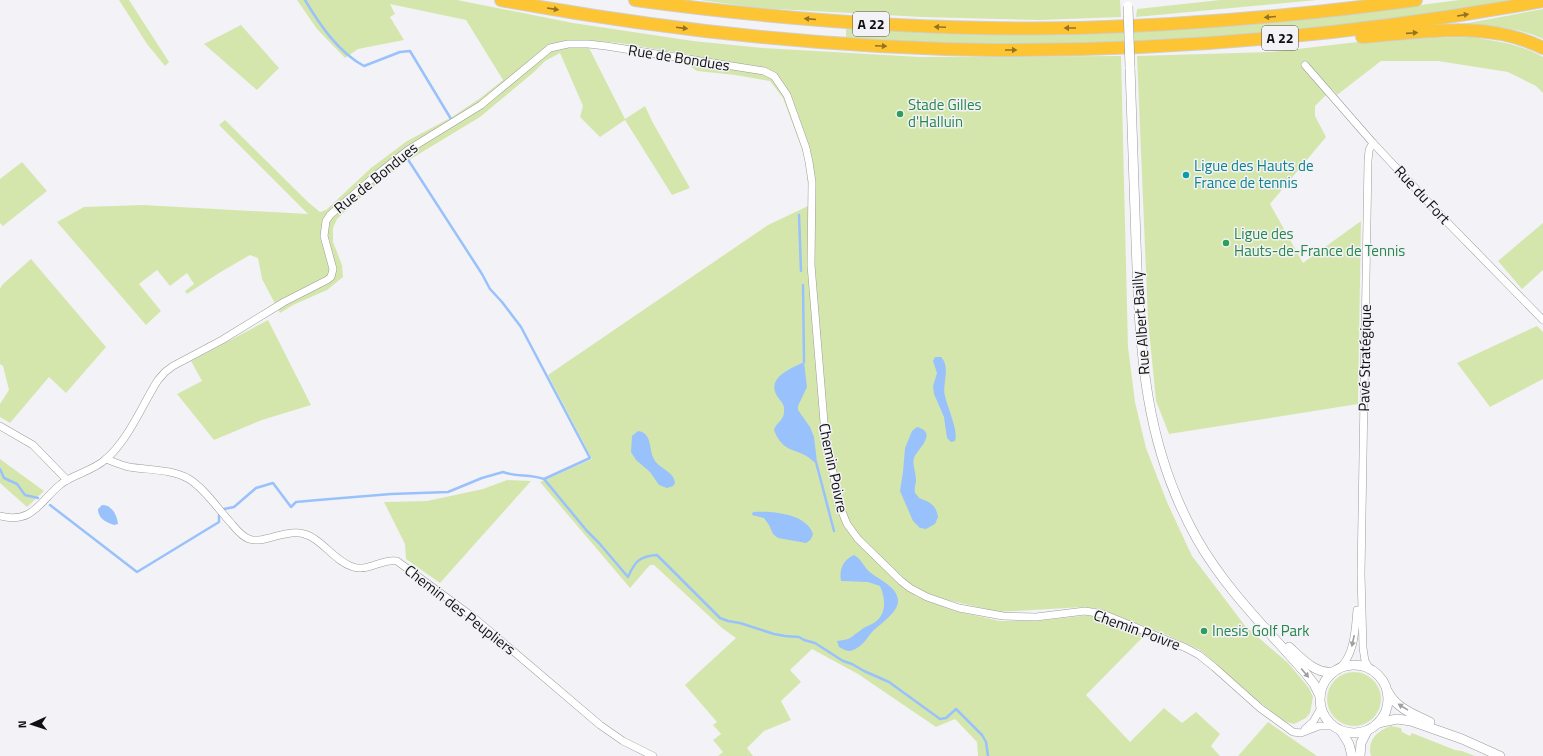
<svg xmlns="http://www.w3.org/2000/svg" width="1543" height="756" viewBox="0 0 1543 756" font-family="'Titillium Web',sans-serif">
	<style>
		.green { fill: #d5e6ad }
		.water { fill: #99c1fc }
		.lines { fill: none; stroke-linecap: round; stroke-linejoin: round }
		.stream { stroke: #99c1fc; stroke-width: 2.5 }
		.street-casing { stroke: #9b9b9e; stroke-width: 8 }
		.secondary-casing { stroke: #9b9b9e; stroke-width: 10 }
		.highway-casing { stroke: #cfcfcf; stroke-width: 14 }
		.street { stroke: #fff; stroke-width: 7 }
		.secondary { stroke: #fff; stroke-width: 9 }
		.highway { stroke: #fdc433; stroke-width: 12 }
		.secondary-bridge-casing { stroke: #9b9b9e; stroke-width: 10; stroke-linecap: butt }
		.secondary-bridge { stroke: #fff; stroke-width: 9 }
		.oneway { fill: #927324 }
		.oneway2 { fill: #9f9fa0 }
		.leisure-dot { fill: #2e9e5b; stroke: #f3f3f7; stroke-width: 1.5 }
		.culture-dot { fill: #0f9aa8; stroke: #f3f3f7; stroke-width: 1.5 }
		.labels { text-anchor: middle; stroke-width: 3; stroke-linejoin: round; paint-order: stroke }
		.shield { fill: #f3f3f7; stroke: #545356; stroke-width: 1 }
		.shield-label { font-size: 14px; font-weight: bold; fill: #100f11 }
		.street-label { font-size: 15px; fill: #100f11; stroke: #f3f3f7 }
		.leisure-label { font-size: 15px; fill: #27864d; stroke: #f3f3f7; text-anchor: start }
		.culture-label { font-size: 15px; fill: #0d838f; stroke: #f3f3f7; text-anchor: start }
	</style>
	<rect width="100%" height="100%" fill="#f3f3f7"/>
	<g class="green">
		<path d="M119 0H129L169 62 165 66 147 44Z"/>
		<path d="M297 0H457L573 23 693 41 763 48 920 57 1121 56 1128 347 1135 402 1146 448 1167 502 1192 556 1246 627 1288 663 1309 688 1313 697 1310 713 1306 718 1294 724 1286 722 1253 697 1200 650 1167 635 1100 609 1084 607 998 612 918 593 915 596 955 611 1000 621H1036L1090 615 1101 617 1145 635 1086 695 1130 742 1164 708 1182 723 1196 712 1220 734 1211 746 1220 756H978L977 742 955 719 936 727 858 674 812 649 790 670 801 682 781 701 791 720 764 731 747 748 753 756H718L723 752 713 740 721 734 713 725 717 722 685 685 736 638 722 628 654 565H650L630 588 540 482 592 459 548 375 768 225 808 206V186L806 160 783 98 770 81 735 75 697 71 691 67 692 55 619 43 585 40 625 119 645 106 653 123 690 188 672 195 625 120 600 137 580 117 583 106 560 53 545 61 534 72 480 117 404 163 362 196 337 219 333 228V242L342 265 343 277 327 290 293 305 280 313 262 279 258 258 250 255 219 273 187 294 185 291 194 284 187 273 170 286 157 270 139 284 161 311 146 325 57 222 84 207 143 205 308 214 219 125 225 120 308 202 320 212 326 210 371 168 407 141 452 117 479 99 503 80 466 20 390 4 395 14 390 17 404 40 358 49 345 58 317 29Z"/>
		<path d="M700 0H1120L1121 17 1039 20 922 17 757 8Z"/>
		<path d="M1220 0H1317L1136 17 1137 9Z"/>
		<path d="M1459 0H1511L1401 19 1296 30 1148 41 1077 45H993L846 38V27L1114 32 1229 26 1329 17Z"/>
		<path d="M1543 9V39C1519 27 1489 26 1463 26V24Z"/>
		<path d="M241 25 279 68 257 90 204 44Z"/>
		<path d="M1471 37C1496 41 1521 44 1543 57V93L1536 86 1508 72 1438 61H1381L1337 95 1332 89 1315 106V116L1326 137 1270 204 1303 263 1361 221 1358 404 1169 434 1156 401 1148 320 1137 56 1271 52 1366 41 1419 38Z"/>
		<path d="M22 162 47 191 3 226 0 223V179Z"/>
		<path d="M1543 223V270L1522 289 1498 261Z"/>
		<path d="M31 259 106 347 66 393 49 377 10 423 0 417V404L9 390 3 366 0 364V289L2 285Z"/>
		<path d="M268 320 311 405 262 420 214 440 177 394 202 381 191 361Z"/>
		<path d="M1537 326 1543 332V379L1490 407 1457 363Z"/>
		<path d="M0 459 44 491 27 507 0 483Z"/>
		<path d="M507 480 531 481 440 583 406 559 405 544 384 502 427 501 483 489Z"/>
		<circle cx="1354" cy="699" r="27"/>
		<path d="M1268 722 1317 756H1238Z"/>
		<path d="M1391 726 1401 728 1402 732 1410 736 1412 733 1455 750 1462 751 1475 756H1371C1367 740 1377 731 1391 726Z"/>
	</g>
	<g class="water">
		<path d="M935 357H941C951 367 942 384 945 396 947 406 959 432 955 441L951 442 947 438 944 417 934 394 933 386 937 373 933 361Z"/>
		<path d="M804 362 807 387 798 406V410L810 427 814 437 817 462H814C798 446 784 456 774 430 776 423 784 420 784 412 785 404 781 402 777 396 766 377 792 368 804 362Z"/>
		<path d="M917 427C939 433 917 449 914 458 912 465 916 472 916 480 916 484 914 488 915 493 916 494 918 496 919 498 929 502 936 504 938 517L935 524 926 529 920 528 913 521 900 491 903 472 905 448 912 431Z"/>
		<path d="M638 431C652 433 649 448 653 457 657 469 674 470 675 483L673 486 667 488 659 485 650 472 636 460 631 452 632 436Z"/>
		<path d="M102 505C112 505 117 515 118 524L114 525C105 522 98 518 98 509Z"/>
		<path d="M753 512C771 511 806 513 813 534 812 538 810 541 806 543L778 538 773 534 769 525 764 518 752 515Z"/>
		<path d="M854 555C862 559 864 568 871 573 880 580 897 587 898 600 899 612 880 624 873 631 869 635 866 641 861 645 859 647 854 650 850 651 846 651 843 649 839 647L837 641C853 639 849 638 861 630 864 627 868 626 872 624 887 616 886 600 880 586L868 582 841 581C839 569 843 560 854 555Z"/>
	</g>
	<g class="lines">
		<g class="stream">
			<path d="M305 0C320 25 338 52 364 66L400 52 410 51 451 119"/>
			<path d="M407 158 482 274 490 289 502 302 521 327 590 458 544 479"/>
			<path d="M799 215 801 271"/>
			<path d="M803 285 804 362"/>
			<path d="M816 462 834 531"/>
			<path d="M0 469 4 478 17 484 25 495 38 498"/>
			<path d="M50 505 137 572 219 522V513"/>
			<path d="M224 509 234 507 256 488 273 483 291 507 296 502 318 500 391 494 448 492 482 478 503 472C516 477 530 474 544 479L587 531 599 543 628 577C635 561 640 556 657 555L720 618 728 621 740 623 774 634 785 636 799 637 804 640 815 643 843 661 852 664 864 671 889 682 940 719 946 718 956 709 982 735 986 742 988 756"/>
		</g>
		<defs>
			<g id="street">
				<path d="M1305 65 1373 143 1446 221 1543 320"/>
				<path d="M0 426 33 445 67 480"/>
				<path d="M106 459C114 462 121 465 129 467 148 470 172 469 189 479 205 489 218 509 231 523 236 529 241 536 249 539 264 544 283 530 300 533 321 536 333 561 353 567 369 572 382 558 397 561L473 617 600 725 623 741 653 756"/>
				<path d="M0 516C33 524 39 502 61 484 74 474 93 471 106 459 129 439 142 405 158 380L165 372 173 366 222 340 284 302 327 280 331 277 333 269 324 236 326 221 330 215 374 177 408 150 481 105 550 48 568 44H588L606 46 764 71 774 76 787 95 806 148 809 162 812 182 811 265 825 434 840 507 847 524 858 539 901 581 910 588 927 597 959 608 1003 616 1036 617 1085 611 1103 614 1186 648 1199 655 1214 667 1260 708 1293 732 1301 733 1319 726H1332"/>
				<path d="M1339 669C1355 654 1355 630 1357 610"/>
				<path d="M1370 669 1365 661 1363 648 1361 574 1368 161 1369 150 1373 143"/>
				<path d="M1305 729 1313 722 1321 708"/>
			</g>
			<g id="secondary">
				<path d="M1130 67C1132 125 1134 184 1136 242 1140 349 1143 443 1197 539 1226 590 1269 631 1307 675L1314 684 1320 696"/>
				<path d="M1289 647C1301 658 1315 674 1333 672"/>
				<circle cx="1354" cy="699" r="34"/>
				<path d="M1388 692C1396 708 1415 715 1430 722"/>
				<path d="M1378 723 1397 719 1411 721 1462 739 1500 756"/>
				<path d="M1341 731 1349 744 1352 756"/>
				<path d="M1360 756 1361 743 1367 731"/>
			</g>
			<g id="highway">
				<path d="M501 0C664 30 828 48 993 50 1178 51 1361 34 1543 1"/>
				<path d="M635 0C782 20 930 31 1079 28 1192 25 1304 15 1416 0"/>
				<path d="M1362 37C1421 32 1488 20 1543 48"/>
			</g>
		</defs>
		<use href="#street" class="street-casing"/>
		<use href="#secondary" class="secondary-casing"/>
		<use href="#highway" class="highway-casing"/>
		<use href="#street" class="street"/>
		<use href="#secondary" class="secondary"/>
		<use href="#highway" class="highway"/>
		<defs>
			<path id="secondary-bridge" d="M1128 6 1130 67"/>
		</defs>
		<use href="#secondary-bridge" class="secondary-bridge-casing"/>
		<use href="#secondary-bridge" class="secondary-bridge"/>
	</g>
	<defs><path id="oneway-solid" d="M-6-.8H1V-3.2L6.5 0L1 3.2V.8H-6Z"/></defs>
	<g class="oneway">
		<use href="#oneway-solid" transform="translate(553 9) rotate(9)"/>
		<use href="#oneway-solid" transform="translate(1463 15) rotate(-9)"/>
		<use href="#oneway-solid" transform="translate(1270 17) rotate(175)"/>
		<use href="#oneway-solid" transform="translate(810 19) rotate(-175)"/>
		<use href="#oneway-solid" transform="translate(940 27) rotate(-178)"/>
		<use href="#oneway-solid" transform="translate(682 28) rotate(7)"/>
		<use href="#oneway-solid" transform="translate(1070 28) rotate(180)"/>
		<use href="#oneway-solid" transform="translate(1412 33) rotate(-4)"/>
		<use href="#oneway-solid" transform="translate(881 46) rotate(3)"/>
		<use href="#oneway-solid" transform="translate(1011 50)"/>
	</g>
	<g class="oneway2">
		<use href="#oneway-solid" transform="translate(1353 641) rotate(102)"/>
		<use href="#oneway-solid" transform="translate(1305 673) rotate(50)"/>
		<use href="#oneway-solid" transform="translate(1403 707) rotate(-148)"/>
	</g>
	<g class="leisure-dot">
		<circle cx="900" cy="114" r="4"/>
		<circle cx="1226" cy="243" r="4"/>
		<circle cx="1204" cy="631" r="4"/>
	</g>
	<circle class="culture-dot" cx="1186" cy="175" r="4"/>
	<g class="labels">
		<g class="shield">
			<rect x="853" y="12" width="36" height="24" rx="3"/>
			<rect x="1262" y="26" width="36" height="24" rx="3"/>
		</g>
		<g class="shield-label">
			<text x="871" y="29">A 22</text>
			<text x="1280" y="43">A 22</text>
		</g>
		<g class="street-label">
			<text transform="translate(679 58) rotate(9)" y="5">Rue de Bondues</text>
			<text transform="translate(376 178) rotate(-39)" y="5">Rue de Bondues</text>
			<text transform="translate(1422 195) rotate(47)" y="5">Rue du Fort</text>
			<text transform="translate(1141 323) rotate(-94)" y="5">Rue Albert Bailly</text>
			<text transform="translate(1365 358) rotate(-89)" y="5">Pavé Stratégique</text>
			<text transform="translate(833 468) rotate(78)" y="5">Chemin Poivre</text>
			<text transform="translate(460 610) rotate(38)" y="5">Chemin des Peupliers</text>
			<text transform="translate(1137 630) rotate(20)" y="5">Chemin Poivre</text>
		</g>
		<g class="leisure-label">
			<text x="908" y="110">Stade Gilles<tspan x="908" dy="17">d'Halluin</tspan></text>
			<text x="1234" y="239">Ligue des<tspan x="1234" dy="17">Hauts-de-France de Tennis</tspan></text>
			<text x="1212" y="636">Inesis Golf Park</text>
		</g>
		<g class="culture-label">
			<text x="1194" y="171">Ligue des Hauts de<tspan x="1194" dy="17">France de tennis</tspan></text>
		</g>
	</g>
	<g transform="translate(32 724) rotate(267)" stroke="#f3f3f7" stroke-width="3" paint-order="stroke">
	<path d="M0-3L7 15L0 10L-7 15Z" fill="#100f11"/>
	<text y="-6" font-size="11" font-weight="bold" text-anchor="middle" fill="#100f11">N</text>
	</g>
</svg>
